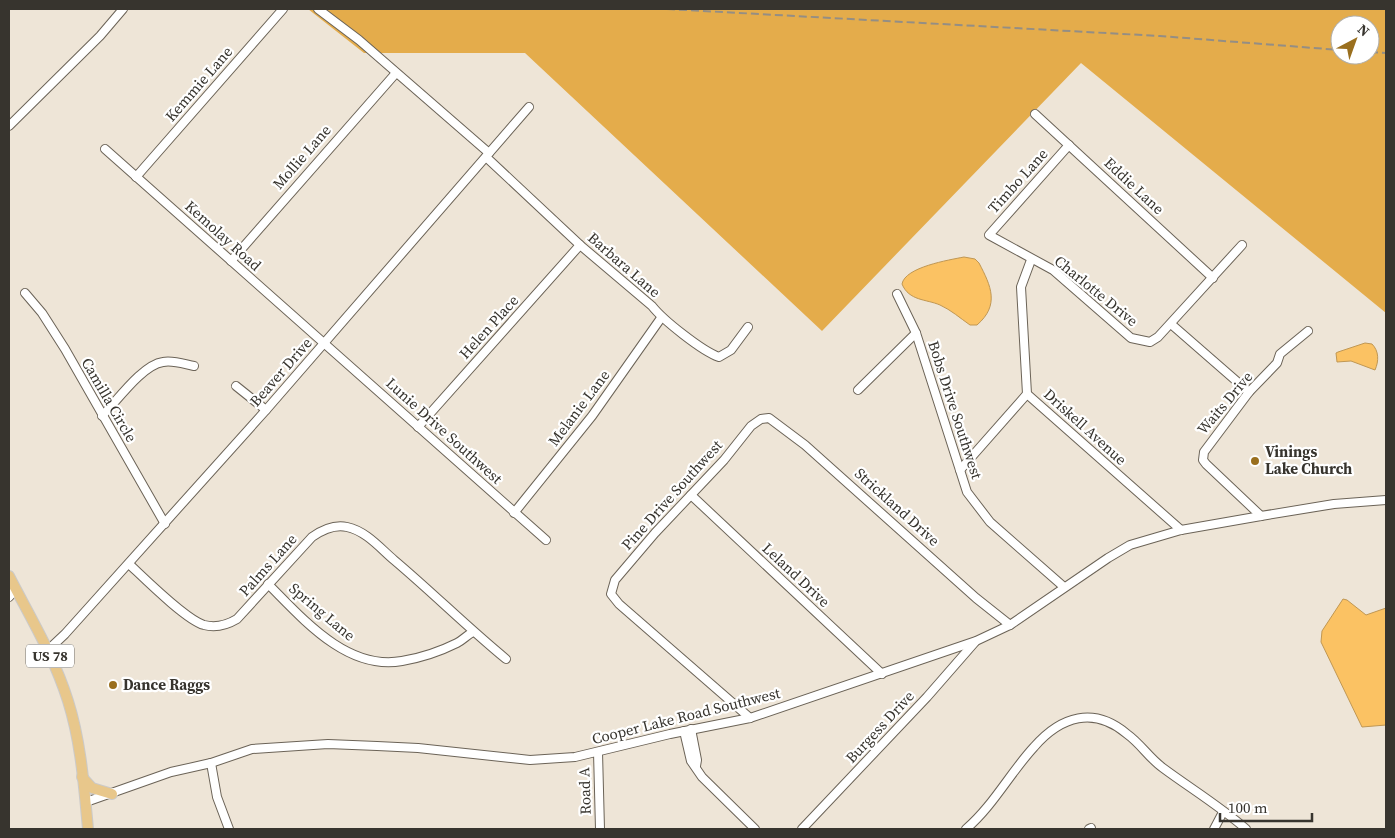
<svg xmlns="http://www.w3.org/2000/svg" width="1395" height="838" viewBox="0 0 1395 838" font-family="'Source Serif 4',serif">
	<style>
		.forest { fill: #e4ac4b; fill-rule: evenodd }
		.water { fill: #fbc263; stroke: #c09753 }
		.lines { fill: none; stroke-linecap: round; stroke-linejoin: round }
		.minor-casing { stroke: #6b6357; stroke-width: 10 }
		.major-casing { stroke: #cbcac9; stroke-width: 12 }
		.minor { stroke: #fff; stroke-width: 8 }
		.major { stroke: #e8c78b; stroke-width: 10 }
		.rail { stroke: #948e84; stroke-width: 2; stroke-dasharray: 8 4; stroke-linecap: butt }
		.poi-dot { fill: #9a6f1e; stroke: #fff; stroke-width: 2 }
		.labels { text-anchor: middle; stroke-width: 4.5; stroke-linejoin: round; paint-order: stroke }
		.shield { fill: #fff; stroke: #73716d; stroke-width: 1 }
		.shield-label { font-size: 14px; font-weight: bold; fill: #37342e }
		.street-label { font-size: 15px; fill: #37342e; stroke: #fff }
		.poi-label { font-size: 15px; font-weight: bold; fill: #37342e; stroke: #fff; text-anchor: start }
	</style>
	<rect width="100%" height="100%" fill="#eee5d7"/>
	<path class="forest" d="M308 9H1386V313L1081 63 822 331 525 53H364ZM1340 25H1370V55H1340Z"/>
	<g class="water">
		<path d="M964 257 975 259 979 263C991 286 1000 305 977 325H970C960 318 951 310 940 305 926 299 909 301 902 284 905 267 949 260 964 257Z"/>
		<path d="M1365 343 1372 344C1379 351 1379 361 1375 370L1351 361 1337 362 1336 353 1338 352Z"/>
		<path d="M1343 599 1347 600 1366 615 1386 608V725L1362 727 1321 642 1322 631Z"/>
	</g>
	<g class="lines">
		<defs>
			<g id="minor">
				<path d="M318 9 359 40 489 153"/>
				<path d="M1035 114 1213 278"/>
				<path d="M9 126 100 36 123 9"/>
				<path d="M1069 145 989 235 1053 270 1131 338 1150 342 1158 337 1242 245"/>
				<path d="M105 149 546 540"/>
				<path d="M486 157 580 245 652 306C663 320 702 351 719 357L731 350 748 327"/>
				<path d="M136 177 283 9"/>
				<path d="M1031 260 1021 287 1027 394 1181 530"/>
				<path d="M231 261 396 73"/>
				<path d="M25 293 42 313 65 349 165 524"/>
				<path d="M897 294 916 333 967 492 990 522 1064 587"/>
				<path d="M1171 324 1249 392"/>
				<path d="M236 386 266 410"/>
				<path d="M858 390 916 333"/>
				<path d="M102 416C117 401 142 365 163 362 173 360 184 364 194 366"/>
				<path d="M418 427 580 245"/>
				<path d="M960 470 1027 394"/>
				<path d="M691 495 882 674"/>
				<path d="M514 513 592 416 661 318"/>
				<path d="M1261 516 1206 464 1203 460 1204 452 1249 392 1277 363 1280 354 1308 331"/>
				<path d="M129 564C144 578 186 620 204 625 216 628 227 625 237 619L312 537C322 530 334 524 347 527 366 531 380 548 394 560 432 592 467 627 506 659"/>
				<path d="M268 584C303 619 347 671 402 661 420 658 441 651 457 643 463 640 467 635 473 632"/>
				<path d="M9 597 16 589"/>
				<path d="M48 650 65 634 266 410 529 107"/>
				<path d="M750 718 619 604 611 594 615 580 655 533 724 460 751 426 761 419 769 418 805 445 976 598 1010 625"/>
				<path d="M691 729 697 760 696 766"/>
				<path d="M684 731 691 761 702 777 755 829"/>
				<path d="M598 752 600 829"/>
				<path d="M211 763 217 797 229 829"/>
				<path d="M86 802 171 772 211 763 252 749 328 744 377 746 418 748 530 760 575 757 670 734 750 718 976 641 1010 625 1108 558 1130 545 1181 530 1261 516 1334 504 1386 500"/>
				<path d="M802 829 927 697 975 642"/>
				<path d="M966 829C993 806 1010 773 1034 747 1061 716 1094 706 1127 734 1141 744 1149 758 1163 768 1190 788 1221 807 1246 829"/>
				<path d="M1089 829 1091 828"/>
				<path d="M1214 829 1223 812"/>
			</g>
			<g id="major">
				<path d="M9 576C30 617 54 656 68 701 81 742 84 786 88 829"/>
				<path d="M82 777 92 788 112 794"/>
			</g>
		</defs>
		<use href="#minor" class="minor-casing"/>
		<use href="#major" class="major-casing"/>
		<use href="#minor" class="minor"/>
		<use href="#major" class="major"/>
		<g class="rail">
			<path d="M667 9 1160 36 1340 50"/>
			<path d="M1370 52 1386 53"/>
		</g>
	</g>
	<g class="poi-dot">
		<circle cx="1255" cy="461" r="5"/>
		<circle cx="113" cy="685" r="5"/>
	</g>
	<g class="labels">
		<rect class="shield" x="26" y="644.5" width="48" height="23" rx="4"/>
		<g class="shield-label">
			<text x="50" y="661">US 78</text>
		</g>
		<g class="street-label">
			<text transform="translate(199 84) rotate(-49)" y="5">Kemmie Lane</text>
			<text transform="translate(302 157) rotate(-49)" y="5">Mollie Lane</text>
			<text transform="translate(1018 181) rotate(-48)" y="5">Timbo Lane</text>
			<text transform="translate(1134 186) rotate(43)" y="5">Eddie Lane</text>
			<text transform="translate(223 236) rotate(42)" y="5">Kemolay Road</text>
			<text transform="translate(624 265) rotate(41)" y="5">Barbara Lane</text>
			<text transform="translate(1096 291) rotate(39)" y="5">Charlotte Drive</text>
			<text transform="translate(489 327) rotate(-48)" y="5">Helen Place</text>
			<text transform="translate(281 372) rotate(-49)" y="5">Beaver Drive</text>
			<text transform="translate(109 400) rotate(60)" y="5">Camilla Circle</text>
			<text transform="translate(1225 403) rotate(-50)" y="5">Waits Drive</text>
			<text transform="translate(579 408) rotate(-53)" y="5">Melanie Lane</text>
			<text transform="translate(955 410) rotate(72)" y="5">Bobs Drive Southwest</text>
			<text transform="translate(1085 427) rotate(42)" y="5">Driskell Avenue</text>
			<text transform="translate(444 431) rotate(42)" y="5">Lunie Drive Southwest</text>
			<text transform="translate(672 495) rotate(-48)" y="5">Pine Drive Southwest</text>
			<text transform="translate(897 507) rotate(42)" y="5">Strickland Drive</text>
			<text transform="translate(268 565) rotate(-48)" y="5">Palms Lane</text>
			<text transform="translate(796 575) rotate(43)" y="5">Leland Drive</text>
			<text transform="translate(322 612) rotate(40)" y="5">Spring Lane</text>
			<text transform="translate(686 716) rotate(-14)" y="5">Cooper Lake Road Southwest</text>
			<text transform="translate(880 727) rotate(-47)" y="5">Burgess Drive</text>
			<text transform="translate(585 791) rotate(-92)" y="5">Road A</text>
		</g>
		<g class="poi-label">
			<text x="1265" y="457">Vinings<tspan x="1265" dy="17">Lake Church</tspan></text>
			<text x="123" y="690">Dance Raggs</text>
		</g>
	</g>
	<rect width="1395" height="838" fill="none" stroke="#37342e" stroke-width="20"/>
	<g transform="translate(1355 40) rotate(41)"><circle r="24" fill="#ffffff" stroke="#afaeab"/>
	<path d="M0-4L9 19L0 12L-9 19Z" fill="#9a6f1e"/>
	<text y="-8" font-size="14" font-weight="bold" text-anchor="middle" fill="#37342e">N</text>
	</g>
	<path d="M1220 813v8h92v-8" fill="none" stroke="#37342e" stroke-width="2.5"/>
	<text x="1228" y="813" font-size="15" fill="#37342e" stroke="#ffffff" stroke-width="4" paint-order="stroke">100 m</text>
</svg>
